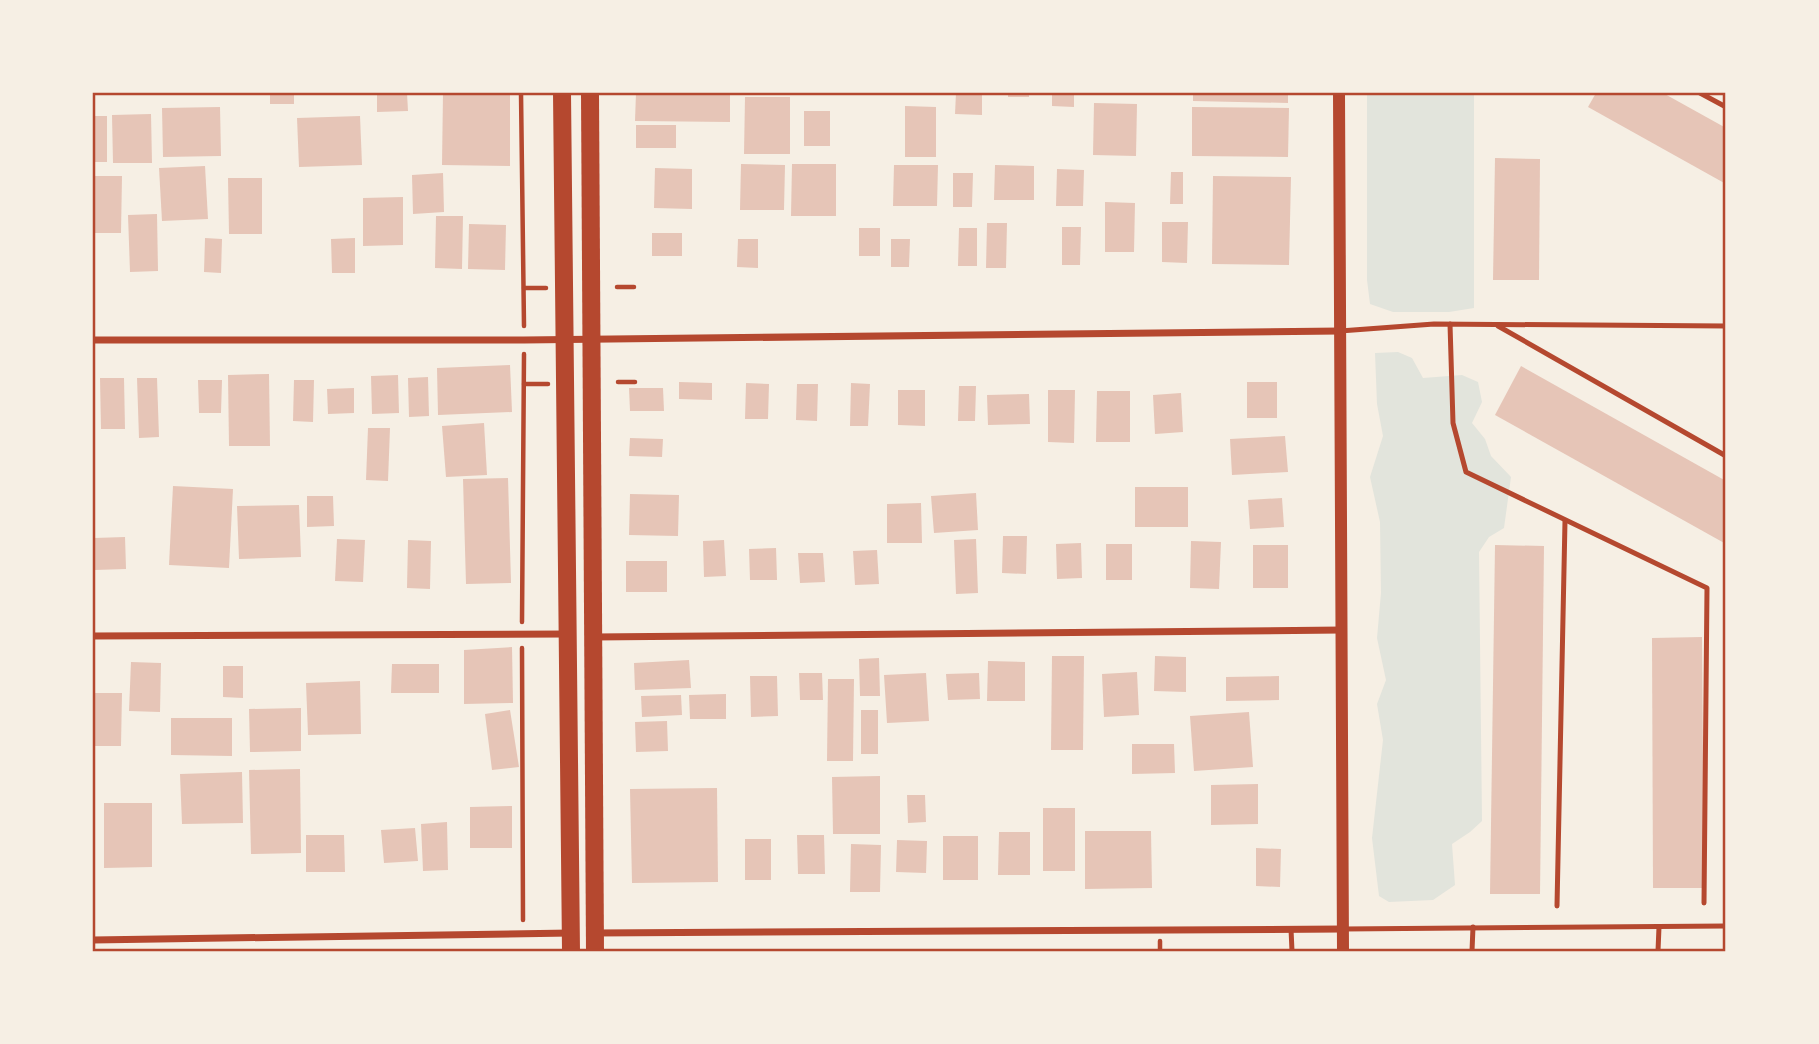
<svg xmlns="http://www.w3.org/2000/svg" width="1819" height="1044" viewBox="0 0 1819 1044" font-family="Lora,serif">
	<style>
		.green { fill: #e2e4dc }
		.building { fill: #e6c5b7 }
		.lines { fill: none; stroke-linecap: round; stroke-linejoin: round }
		.path { stroke: #b5482f; stroke-width: 4.5 }
		.service { stroke: #b5482f; stroke-width: 5 }
		.minor { stroke: #b5482f; stroke-width: 7 }
		.tertiary { stroke: #b5482f; stroke-width: 12 }
		.trunk { stroke: #b5482f; stroke-width: 18 }
		.neatline { fill: none; stroke: #b5482f; stroke-width: 2.5 }
	</style>
	<rect width="100%" height="100%" fill="#f6efe4"/>
	<g class="green">
		<path d="M1367 93H1474V308L1449 312H1393L1370 304 1367 280Z"/>
		<path d="M1398 352 1412 358 1423 378 1462 375 1478 382 1482 402 1472 423 1485 439 1491 456 1511 477 1504 528 1489 537 1479 552 1482 821 1470 832 1452 844 1455 885 1433 900 1389 902 1379 896 1372 838 1383 740 1377 704 1386 680 1377 638 1381 593 1380 522 1370 477 1383 436 1377 404 1375 353Z"/>
	</g>
	<g class="building">
		<rect x="270" y="93" width="24" height="11"/>
		<path d="M377 93H407L408 111 377 112Z"/>
		<path d="M443 93H510V166L442 165Z"/>
		<path d="M636 93H730V122L635 121Z"/>
		<path d="M956 93H982V115L955 114Z"/>
		<rect x="1008" y="93" width="21" height="4"/>
		<path d="M1052 93H1074V107L1052 106Z"/>
		<path d="M1193 93H1288V103L1193 101Z"/>
		<path d="M1596 93H1663L1726 128V184L1588 107Z"/>
		<path d="M745 97H790V154H744Z"/>
		<path d="M1094 103 1137 104 1136 156 1093 155Z"/>
		<path d="M905 106 936 107V157H905Z"/>
		<path d="M220 107 221 156 163 157 162 108Z"/>
		<path d="M1192 107 1289 108 1288 157 1192 156Z"/>
		<rect x="804" y="111" width="26" height="35"/>
		<path d="M151 114 152 163H113L112 115Z"/>
		<rect x="93" y="116" width="14" height="46"/>
		<path d="M360 116 362 165 299 167 297 118Z"/>
		<rect x="636" y="125" width="40" height="23"/>
		<path d="M1495 158 1540 159 1539 280H1493Z"/>
		<path d="M741 164 785 165 784 210H740Z"/>
		<path d="M792 164H836V216H791Z"/>
		<path d="M894 165H938L937 206H893Z"/>
		<path d="M995 165 1034 166V200H994Z"/>
		<path d="M205 166 208 219 162 221 159 168Z"/>
		<path d="M655 168 692 169V209L654 208Z"/>
		<path d="M1057 169 1084 170 1083 206H1056Z"/>
		<path d="M1171 172H1183V204H1170Z"/>
		<path d="M443 173 444 212 413 214 412 175Z"/>
		<path d="M953 173H973L972 207H953Z"/>
		<path d="M93 176H122L121 233H93Z"/>
		<path d="M1213 176 1291 177 1289 265 1212 264Z"/>
		<path d="M228 178H262V234H229Z"/>
		<path d="M403 197V245L363 246V198Z"/>
		<path d="M1105 202 1135 203 1134 252H1105Z"/>
		<path d="M157 214 158 271 130 272 128 215Z"/>
		<path d="M436 216H463L462 269 435 268Z"/>
		<path d="M1162 222H1188L1187 263 1162 262Z"/>
		<path d="M987 223H1007L1006 268H986Z"/>
		<path d="M469 224 506 225 505 270 468 269Z"/>
		<path d="M1062 227H1081L1080 265H1062Z"/>
		<rect x="859" y="228" width="21" height="28"/>
		<path d="M959 228H977V266H958Z"/>
		<rect x="652" y="233" width="30" height="23"/>
		<path d="M205 238 222 239 221 273 204 272Z"/>
		<path d="M355 238V273H332L331 239Z"/>
		<path d="M738 239H758V268L737 267Z"/>
		<path d="M891 239H910L909 267H891Z"/>
		<path d="M510 365 512 412 438 415 437 368Z"/>
		<path d="M1521 366 1726 481V544L1495 415Z"/>
		<path d="M269 374 270 446H229L228 375Z"/>
		<path d="M398 375 399 413 372 414 371 376Z"/>
		<path d="M428 377 429 416 409 417 408 378Z"/>
		<path d="M100 378H124L125 429H101Z"/>
		<path d="M137 378H157L159 437 139 438Z"/>
		<path d="M198 380H222L221 413H199Z"/>
		<path d="M294 380H314L313 422 293 421Z"/>
		<path d="M679 382 712 383V400L679 399Z"/>
		<rect x="1247" y="382" width="30" height="36"/>
		<path d="M746 383 769 384 768 419H745Z"/>
		<path d="M851 383 870 384 868 426H850Z"/>
		<path d="M797 384H818L817 421 796 420Z"/>
		<path d="M959 386H976L975 421H958Z"/>
		<path d="M354 388V413L328 414 327 389Z"/>
		<path d="M629 388H663L664 411H630Z"/>
		<path d="M898 390H925V426L898 425Z"/>
		<path d="M1048 390H1075L1074 443 1048 442Z"/>
		<path d="M1097 391H1130V442H1096Z"/>
		<path d="M1181 393 1183 432 1155 434 1153 395Z"/>
		<path d="M1029 394 1030 424 988 425 987 395Z"/>
		<path d="M484 423 487 475 446 477 442 426Z"/>
		<path d="M368 428H390L388 481 366 480Z"/>
		<path d="M1285 436 1288 472 1232 475 1230 439Z"/>
		<path d="M630 438 663 439 662 457 629 456Z"/>
		<path d="M508 478 511 583 466 584 463 479Z"/>
		<path d="M173 486 233 489 229 568 169 565Z"/>
		<rect x="1135" y="487" width="53" height="40"/>
		<path d="M976 493 978 530 934 533 931 496Z"/>
		<path d="M630 494 679 495 678 536 629 535Z"/>
		<path d="M307 496H333L334 526 307 527Z"/>
		<path d="M1282 498 1284 527 1250 529 1248 500Z"/>
		<path d="M921 503 922 543H887V504Z"/>
		<path d="M299 505 301 557 239 559 237 506Z"/>
		<path d="M1003 536H1027L1026 574 1002 573Z"/>
		<path d="M125 537 126 569 95 570 94 538Z"/>
		<path d="M337 539 365 540 363 582 335 581Z"/>
		<path d="M976 539 978 593 956 594 954 540Z"/>
		<path d="M408 540 431 541 430 589 407 588Z"/>
		<path d="M724 540 726 576 704 577 703 541Z"/>
		<path d="M1191 541 1221 542 1219 589 1190 588Z"/>
		<path d="M1081 543 1082 578 1057 579 1056 544Z"/>
		<rect x="1106" y="544" width="26" height="36"/>
		<rect x="1253" y="545" width="35" height="43"/>
		<path d="M1495 545 1544 546 1540 894H1490Z"/>
		<path d="M776 548 777 580H750L749 549Z"/>
		<path d="M877 550 879 584 855 585 853 551Z"/>
		<path d="M798 553H823L825 582 800 583Z"/>
		<rect x="626" y="561" width="41" height="31"/>
		<path d="M1702 637 1704 888H1653L1652 638Z"/>
		<path d="M512 647 513 703 464 704V650Z"/>
		<path d="M1052 656H1084L1083 750H1051Z"/>
		<path d="M1155 656 1186 657V692L1154 691Z"/>
		<path d="M879 658 880 696H860L859 659Z"/>
		<path d="M689 660 691 688 635 690 634 663Z"/>
		<path d="M988 661 1025 662V701H987Z"/>
		<path d="M131 662 161 663 160 712 129 711Z"/>
		<path d="M392 664H439V693H391Z"/>
		<path d="M223 666H243V698L223 697Z"/>
		<path d="M1137 672 1139 715 1104 717 1102 674Z"/>
		<path d="M799 673H822L823 700H800Z"/>
		<path d="M926 673 929 721 887 723 884 675Z"/>
		<path d="M979 673 980 699 948 700 946 674Z"/>
		<path d="M750 676H777L778 716 751 717Z"/>
		<path d="M1279 676V700L1226 701V677Z"/>
		<path d="M828 679H854L853 761H827Z"/>
		<path d="M360 681 361 734 308 735 306 683Z"/>
		<path d="M93 693H122L121 746H93Z"/>
		<path d="M726 694V719H690L689 695Z"/>
		<path d="M681 695 682 715 642 717 641 696Z"/>
		<path d="M301 708V751L250 752 249 709Z"/>
		<path d="M510 710 519 767 492 770 485 714Z"/>
		<rect x="861" y="710" width="17" height="44"/>
		<path d="M1249 712 1253 767 1194 771 1190 716Z"/>
		<path d="M171 718H232V756L171 755Z"/>
		<path d="M667 721 668 751 636 752 635 722Z"/>
		<path d="M1132 744H1174L1175 773 1132 774Z"/>
		<path d="M300 769 301 853 251 854 249 770Z"/>
		<path d="M242 772 243 823 182 824 180 774Z"/>
		<path d="M880 776V834H833L832 777Z"/>
		<path d="M1258 784V824L1211 825V785Z"/>
		<path d="M717 788 718 882 632 883 630 789Z"/>
		<path d="M907 795H925L926 822 908 823Z"/>
		<path d="M104 803H152V867L104 868Z"/>
		<path d="M512 806V848H470V807Z"/>
		<rect x="1043" y="808" width="32" height="63"/>
		<path d="M447 822 448 870 423 871 421 824Z"/>
		<path d="M415 828 418 861 384 863 381 830Z"/>
		<path d="M1085 831H1151L1152 888 1085 889Z"/>
		<path d="M999 832H1030V875H998Z"/>
		<path d="M306 835H344L345 872H306Z"/>
		<path d="M797 835H824L825 874H798Z"/>
		<rect x="943" y="836" width="35" height="44"/>
		<rect x="745" y="839" width="26" height="41"/>
		<path d="M897 840 927 841 926 873 896 872Z"/>
		<path d="M851 844 881 845 880 892H850Z"/>
		<path d="M1256 848 1281 849 1280 887 1256 886Z"/>
	</g>
	<g class="lines">
		<g class="path">
			<path d="M521 93 524 326"/>
			<path d="M617 287H634"/>
			<path d="M524 288H546"/>
			<path d="M618 382H635"/>
			<path d="M524 384H548"/>
			<path d="M522 622 524 354"/>
			<path d="M522 648 523 920"/>
			<path d="M1160 951V941"/>
		</g>
		<g class="service">
			<path d="M1700 93 1726 107"/>
			<path d="M1450 324 1453 423 1466 472 1707 588 1704 903"/>
			<path d="M1498 326 1726 456"/>
			<path d="M1340 331 1434 324 1726 326"/>
			<path d="M1557 906 1565 521"/>
			<path d="M1291 929 1292 951"/>
			<path d="M1343 929 1726 926"/>
			<path d="M1472 951 1473 927"/>
			<path d="M1658 951 1659 927"/>
		</g>
		<g class="minor">
			<path d="M93 340H524L1340 331"/>
			<path d="M93 636 568 634"/>
			<path d="M594 637 1342 630"/>
			<path d="M595 933 1343 929"/>
			<path d="M93 940 571 933"/>
		</g>
		<path class="tertiary" d="M1339 93 1343 951"/>
		<g class="trunk">
			<path d="M562 93 571 951"/>
			<path d="M590 93 595 951"/>
		</g>
	</g>
	<rect width="1819" height="1044" fill="none" stroke="#f6efe4" stroke-width="189"/>
	<rect x="94" y="94" width="1630" height="856" class="neatline"/>
</svg>
